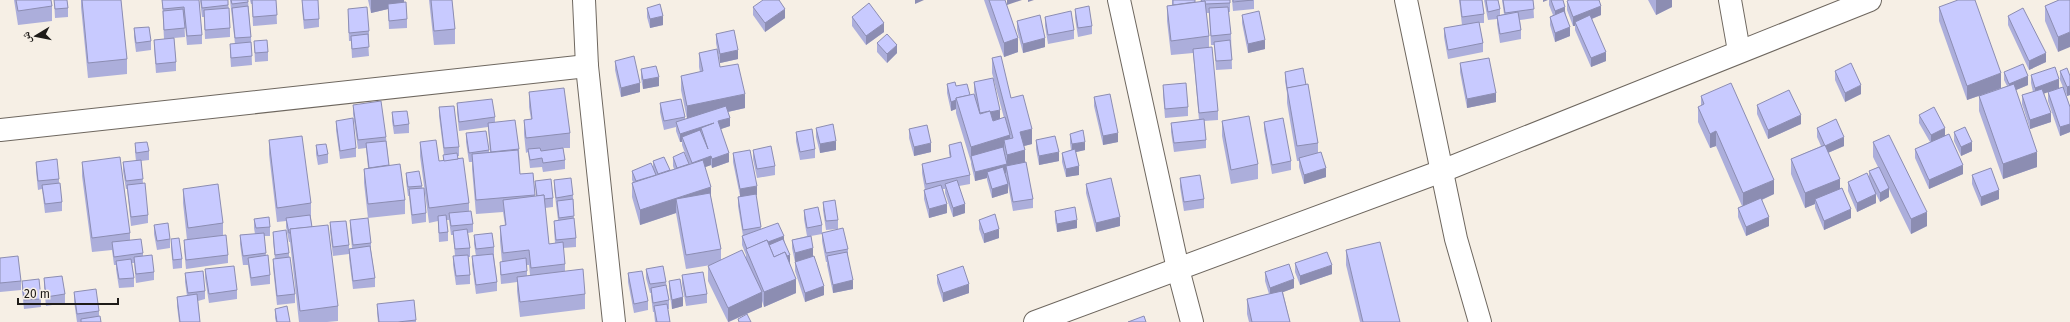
<svg xmlns="http://www.w3.org/2000/svg" width="2070" height="322" viewBox="0 0 2070 322" font-family="'Fira Sans','Noto Naskh Arabic',sans-serif">
	<style>
		.lines { fill: none; stroke-linecap: round; stroke-linejoin: round }
		.minor-casing { stroke: #6e675f; stroke-width: 24 }
		.minor { stroke: #fff; stroke-width: 22 }
		.wall { fill: #acaedb; fill-rule: evenodd }
		.shaded-wall { fill: #8c8db2 }
		.building { fill: #c8caff; stroke: #8c8db2 }
	</style>
	<rect width="100%" height="100%" fill="#f6efe5"/>
	<g class="lines">
		<defs>
			<g id="minor">
				<path d="M584 0 587 66 614 322"/>
				<path d="M1119 0 1178 269 1192 322"/>
				<path d="M1406 0 1456 239 1480 322"/>
				<path d="M1730 0 1739 51"/>
				<path d="M0 130 587 66"/>
				<path d="M1035 322 1442 171 1870 0"/>
			</g>
		</defs>
		<use href="#minor" class="minor-casing"/>
		<use href="#minor" class="minor"/>
	</g>
	<g class="wall">
		<path d="M14 0H51L52 6V21L18 25Z"/>
		<path d="M53 0H67L68 8V17L55 18 54 0Z"/>
		<path d="M81 0H121L127 59V74L88 78 81 7Z"/>
		<path d="M162 0H199L202 35V44L187 45 184 16 185 37 174 38 176 62V71L156 73 154 48V40L164 39Z"/>
		<path d="M200 0H228L230 28V37L205 39 204 17H202Z"/>
		<path d="M230 0H248L251 37 252 65 231 67 230 53V44H235Z"/>
		<path d="M250 0H276L277 24 253 26 252 4H251Z"/>
		<path d="M302 0 319 19V27L304 29 302 8Z"/>
		<path d="M368 0H404L407 19V28L389 29 388 9 371 13Z"/>
		<path d="M429 0H452L455 29V44L434 45Z"/>
		<path d="M984 0H1005L1018 52 1004 57Z"/>
		<path d="M1172 0H1195V2H1201V0H1230V12H1228L1231 34 1232 69 1216 70 1214 45H1211L1209 13H1206L1209 36V48L1218 111V120L1204 121 1206 140V148L1174 152 1171 132V123L1199 120 1193 53 1171 55 1167 21V6L1172 5Z"/>
		<path d="M1232 0H1254V9L1233 11Z"/>
		<path d="M1459 0H1482L1484 14V23H1479L1483 43V52L1448 59 1444 37V28L1462 25Z"/>
		<path d="M1484 0H1498L1500 9V15L1504 14 1502 0H1533L1534 18 1520 20 1521 30V39L1500 43 1497 24V19L1488 20Z"/>
		<path d="M1549 0H1563L1570 36 1555 42 1550 25V17L1553 15 1549 5Z"/>
		<path d="M1568 0H1599L1601 15 1592 19 1606 61 1591 67 1575 30V26H1573L1567 10V1Z"/>
		<path d="M1648 0H1672V7L1656 15Z"/>
		<path d="M2059 0 2058 52 2045 21V6Z"/>
		<path d="M753 7 785 18 765 32 753 15Z"/>
		<path d="M1939 7 2001 88 1967 100 1939 21Z"/>
		<path d="M647 8 663 25 650 28 647 17Z"/>
		<path d="M348 9 369 31V40H368L369 56 352 58 351 41H349L348 18Z"/>
		<path d="M1075 9 1092 26V34L1078 37 1075 18Z"/>
		<path d="M1242 15 1265 49 1248 53 1242 23Z"/>
		<path d="M2008 16 2046 62 2029 70 2008 25Z"/>
		<path d="M852 17 884 32 866 45 852 26Z"/>
		<path d="M1045 17 1074 30V39L1048 44 1045 26Z"/>
		<path d="M1017 21 1045 47 1023 53 1017 30Z"/>
		<path d="M134 28 151 41V50L136 52 134 37Z"/>
		<path d="M716 34 738 59 720 63 716 43Z"/>
		<path d="M254 41 268 52V61L255 62Z"/>
		<path d="M877 43 897 53 887 63 877 52Z"/>
		<path d="M699 53 720 67 745 108 728 112 730 126 721 129 729 162 712 168 711 165 705 167 721 249V260L746 258V255L742 245V236H743L738 206V197L740 196 733 162V153L756 195 761 229 784 239 790 264 796 293 764 307 762 301V307L729 322H728L708 281V266L711 265 686 269 676 213 640 225 632 197V183L633 182 632 180V171L653 168V161L670 170 674 169 673 166V157L689 164 682 145V142H680L676 131V127L664 130 660 112V103L685 117V119H687L681 90V76L700 72 699 67Z"/>
		<path d="M992 58 1011 98 1032 144 1024 146 1025 162 1033 199V208L1013 211 1008 185V193L992 198 987 180V178L975 181 971 164V162L956 113V109L951 111 947 93V84L956 86 975 98 974 91V82L1000 119 1004 118 992 73Z"/>
		<path d="M615 61 640 92 621 97 615 70Z"/>
		<path d="M1460 63 1496 102 1467 108 1460 72Z"/>
		<path d="M641 69 659 86 643 89 641 78Z"/>
		<path d="M1835 71 1861 94 1845 102 1835 80Z"/>
		<path d="M2060 71 2070 76V95L2067 96 2064 88 2070 107V132L2060 136 2048 101V92L2044 93 2051 122 2030 129 2022 104V95L2033 92 2031 83V75L2059 88 2063 87 2060 80Z"/>
		<path d="M1285 72 1318 143V153L1326 177 1304 184 1299 167V161H1297L1287 103V93L1285 81Z"/>
		<path d="M2004 72 2028 85 2016 90 2037 167 2003 179 1979 111V96L2007 86 2004 80Z"/>
		<path d="M1163 85 1188 107V116L1165 118 1163 94Z"/>
		<path d="M529 92 570 133V148H563L565 160V169L543 172 542 167 530 168 528 152 526 153 524 134V120L531 119 529 107Z"/>
		<path d="M1701 96 1774 194 1762 200 1769 226 1746 236 1738 217V208L1742 206 1716 146 1710 148 1698 122V107L1701 106Z"/>
		<path d="M1094 97 1118 142 1103 145 1094 106Z"/>
		<path d="M457 103 495 117V123L519 149 520 174 533 173 535 196H536L535 181 553 198V207L545 208 549 244 555 243 554 230V221L558 220 554 188V180L573 195 574 224 576 238V247L563 248 565 264V271L585 294V309L520 317 517 291V282L501 284 500 271V262H502L500 241V226L505 225 503 212 476 214 472 169V162H469L466 142V133L489 150V152H490L488 127 459 131 457 112ZM527 265H529L530 275 527 276Z"/>
		<path d="M353 105 386 137 389 165 405 200V214L368 218 364 183V169L368 168 366 148 358 149 353 114Z"/>
		<path d="M1757 105 1801 124 1768 139 1757 114Z"/>
		<path d="M439 107 459 147V156H458V159L469 203V211L473 224V232L468 233 470 248V257H468L470 275V284L456 285 453 265V256H455L453 235H451L449 220H446L448 232V241L439 242 438 221 429 223 420 156V142L439 161H443V155H444L439 116Z"/>
		<path d="M392 112 409 124V133L394 134 392 121Z"/>
		<path d="M1919 115 1945 136 1963 174 1929 189 1915 158V149L1930 142 1919 123Z"/>
		<path d="M336 121 356 148V157L340 159 336 130Z"/>
		<path d="M1222 121 1258 164V179L1231 184 1222 136Z"/>
		<path d="M1264 122 1291 161V170L1272 174 1264 130Z"/>
		<path d="M816 128 836 150 820 153 816 137Z"/>
		<path d="M1817 128 1844 146 1828 153 1840 189 1851 218 1824 230 1815 208V204L1805 208 1791 174V159L1821 146 1817 137Z"/>
		<path d="M909 129 931 152 914 156 909 138Z"/>
		<path d="M796 132 815 149V158L800 160 796 141Z"/>
		<path d="M1954 132 1972 151 1961 156 1954 141Z"/>
		<path d="M1070 134 1085 150 1076 152 1079 175 1066 177 1062 162V153L1071 150 1070 143Z"/>
		<path d="M269 140 311 203V218L312 227 338 306V321L327 322H299L290 242H289L286 227V221L277 222 269 154Z"/>
		<path d="M1036 140 1059 161 1039 165 1036 149Z"/>
		<path d="M1873 142 1927 226 1911 234 1889 189V197L1880 202 1875 192 1876 203 1857 212 1848 191V182L1869 179V171L1878 167 1873 157Z"/>
		<path d="M135 143 149 151V160L141 161 143 183 148 215V223L131 226 127 189H126L123 171V162L136 161 135 152Z"/>
		<path d="M316 145 328 154V163L318 165 316 154Z"/>
		<path d="M949 145 970 175V184L959 186 965 213 953 217 945 193V189H943L947 213 929 218 924 199V190H925L922 173V164L950 158 949 153Z"/>
		<path d="M753 150 775 166V175L757 178 753 159Z"/>
		<path d="M36 162 59 179V183L62 202V211L45 213 42 189 38 190 36 171Z"/>
		<path d="M82 162 130 233V240L143 253V256L154 272V280L136 283 134 263H132L134 278V287L119 288 116 269V265H114L112 250 92 252 82 176Z"/>
		<path d="M406 173 422 186 426 213V222L412 224 409 196H408L406 181Z"/>
		<path d="M1972 175 1999 199 1981 206 1972 184Z"/>
		<path d="M1180 178 1204 199V208L1184 211 1180 187Z"/>
		<path d="M1086 184 1120 226 1096 232 1086 193Z"/>
		<path d="M183 189 223 223V236L228 255V263L186 269 184 249V240H187L183 203Z"/>
		<path d="M823 202 838 220V229L826 230 823 210Z"/>
		<path d="M804 210 822 225V234L811 236 813 256 824 295 805 302 795 271V262L802 260 795 262 792 248V240L807 236 804 219Z"/>
		<path d="M1055 211 1077 228 1057 232 1055 220Z"/>
		<path d="M254 219 270 227V236H264L266 256 270 275V284L251 286 248 265H243L240 244V235L255 234 254 228Z"/>
		<path d="M350 220 371 243V250L375 278V287L353 289 349 258V249L352 248 350 229Z"/>
		<path d="M979 220 999 238 984 243 979 229Z"/>
		<path d="M330 222 349 245V254L333 256 330 231Z"/>
		<path d="M154 225 170 239V248L157 250 154 234Z"/>
		<path d="M273 232 289 253V257L295 294V303L277 305 273 268V259H275L273 241Z"/>
		<path d="M822 233 848 249V257L853 289 833 293 827 265V262H826L822 241Z"/>
		<path d="M474 235 494 247V256L497 282V291L476 294 472 265V256H476L474 244Z"/>
		<path d="M171 239 182 259V268L173 269 171 248Z"/>
		<path d="M1346 250 1400 322H1360L1346 265Z"/>
		<path d="M0 258 21 281V290L0 292Z"/>
		<path d="M1295 263 1332 274 1300 285 1295 272Z"/>
		<path d="M205 269 237 290V299L209 303 205 278Z"/>
		<path d="M646 269 666 282 669 300V309H668L670 322H655L654 312H653L651 296V293H650L646 278Z"/>
		<path d="M1265 272 1294 288 1283 292 1290 322H1249L1247 314V299L1269 294 1265 281Z"/>
		<path d="M185 273 205 291V299L198 301 200 322H179L177 306V297L187 296 185 282Z"/>
		<path d="M628 273 648 301V310L634 313 628 282Z"/>
		<path d="M682 275 707 294V303L686 306 682 284Z"/>
		<path d="M937 275 969 293 943 302 937 283Z"/>
		<path d="M44 278 65 294V303L46 306 44 287Z"/>
		<path d="M22 281 41 299V307L24 309 22 290Z"/>
		<path d="M669 281 683 306 672 309 669 290Z"/>
		<path d="M74 292 99 311V316L101 322H77L74 301Z"/>
		<path d="M377 304 416 320V322H378L377 313Z"/>
		<path d="M275 309 290 322H276L275 318Z"/>
	</g>
	<g class="shaded-wall">
		<path d="M371 0H404V6L388 4V9L371 13Z"/>
		<path d="M915 0H924L915 4Z"/>
		<path d="M1007 0H1022L1007 5Z"/>
		<path d="M1028 0H1034L1028 2Z"/>
		<path d="M1543 0H1548L1543 2Z"/>
		<path d="M1656 0H1672V7L1656 15Z"/>
		<path d="M1601 6V15L1576 25 1575 22V26H1573V17Z"/>
		<path d="M1565 7V16L1555 20V11Z"/>
		<path d="M785 9V18L765 32V23Z"/>
		<path d="M663 16V25L650 28V19Z"/>
		<path d="M884 23V32L866 45V36Z"/>
		<path d="M1570 27V36L1555 42V33Z"/>
		<path d="M2070 32V47L2058 52V37Z"/>
		<path d="M1018 38V52L1004 57V43Z"/>
		<path d="M1045 38V47L1023 53V44Z"/>
		<path d="M1265 40V49L1248 53V44Z"/>
		<path d="M897 45V53L887 63V54Z"/>
		<path d="M738 50V59L720 63V54Z"/>
		<path d="M1606 52V61L1591 67V58Z"/>
		<path d="M2046 53V62L2029 70V61Z"/>
		<path d="M2001 73V88L1967 100V86Z"/>
		<path d="M2028 76V85L2009 93V84Z"/>
		<path d="M659 77V86L643 89V80Z"/>
		<path d="M2059 79V88L2035 97V88Z"/>
		<path d="M640 83V92L621 97V88Z"/>
		<path d="M1861 85V94L1845 102V93Z"/>
		<path d="M2070 86V95L2067 96V87Z"/>
		<path d="M1496 93V102L1467 108V99Z"/>
		<path d="M745 94V108L687 121V106Z"/>
		<path d="M956 100V109L951 111V102Z"/>
		<path d="M1000 110V119L981 123V114Z"/>
		<path d="M2051 113V122L2030 129V120Z"/>
		<path d="M1801 115V124L1768 139V130Z"/>
		<path d="M730 118V126L718 130V121Z"/>
		<path d="M714 123 701 128V136L682 137V142H680V134Z"/>
		<path d="M2070 124V132L2060 136V127Z"/>
		<path d="M1945 128V137L1931 144V135Z"/>
		<path d="M1032 129V144L1020 147V132Z"/>
		<path d="M1716 131V146L1710 148V134Z"/>
		<path d="M1118 133V142L1103 145V136Z"/>
		<path d="M1010 135V150L1004 140V152L971 156V162V147Z"/>
		<path d="M1844 137V146L1825 154V146Z"/>
		<path d="M836 141V150L820 153V144Z"/>
		<path d="M1085 142V150L1072 153V144Z"/>
		<path d="M1972 142V151L1961 156V147Z"/>
		<path d="M931 143V152L914 156V147Z"/>
		<path d="M1025 150V165L1007 170V155Z"/>
		<path d="M1059 152V161L1039 165V156Z"/>
		<path d="M2037 152V167L2003 179V164Z"/>
		<path d="M729 153V162L712 168V159Z"/>
		<path d="M711 156V165L692 172V163Z"/>
		<path d="M1007 164V172L1006 166V173L988 177 987 172V178L975 181V172Z"/>
		<path d="M1963 165V174L1929 189V180Z"/>
		<path d="M1079 166V175L1066 177V169Z"/>
		<path d="M1326 168V177L1304 184V175Z"/>
		<path d="M1840 179V194L1815 199V204L1805 208V193Z"/>
		<path d="M1774 180V194L1743 208V193Z"/>
		<path d="M1008 184V193L992 198V189Z"/>
		<path d="M757 186V195L740 198V189Z"/>
		<path d="M711 187V201L676 199V213L640 225V210Z"/>
		<path d="M1889 188V197L1880 202V193Z"/>
		<path d="M1999 190V199L1981 206V197Z"/>
		<path d="M1876 194V203L1857 212V203Z"/>
		<path d="M947 204V213L929 218V209Z"/>
		<path d="M965 204V213L953 217V208Z"/>
		<path d="M1851 209V218L1824 230V221Z"/>
		<path d="M1927 212V226L1911 234V219Z"/>
		<path d="M1120 217V226L1096 232V223Z"/>
		<path d="M1769 217V226L1746 236V227Z"/>
		<path d="M1077 220V228L1057 232V224Z"/>
		<path d="M999 229V238L984 243V234Z"/>
		<path d="M784 236V245L747 250Z"/>
		<path d="M813 248V257L795 262V253Z"/>
		<path d="M790 255V264L775 270V261Z"/>
		<path d="M1332 265V274L1300 285V276Z"/>
		<path d="M796 279V293L764 307V292Z"/>
		<path d="M1294 279V288L1270 297V288Z"/>
		<path d="M853 280V289L833 293V285Z"/>
		<path d="M969 284V293L943 302V293Z"/>
		<path d="M824 286V295L805 302V293Z"/>
		<path d="M762 292V307L728 322V308Z"/>
		<path d="M683 297V306L672 309V300Z"/>
	</g>
	<g class="building">
		<path d="M16 0H51L52 6 18 11Z"/>
		<path d="M54 0H67L68 8 55 9Z"/>
		<path d="M82 0H121L127 59 88 63Z"/>
		<path d="M162 0H199L202 35 187 36 184 7 163 9Z"/>
		<path d="M201 0H228V5L202 8Z"/>
		<path d="M231 0H248V2L232 4Z"/>
		<path d="M252 0H276L277 15 253 17Z"/>
		<path d="M302 0H318L319 19 304 20Z"/>
		<path d="M431 0H452L455 29 434 31Z"/>
		<path d="M763 0H779L785 9 765 23 753 7Z"/>
		<path d="M989 0H1005L1018 38 1004 43Z"/>
		<path d="M1173 0H1195V2L1173 5Z"/>
		<path d="M1201 0H1230V3L1205 4V1L1202 2Z"/>
		<path d="M1233 0H1253L1233 2Z"/>
		<path d="M1460 0H1482L1484 14 1462 17Z"/>
		<path d="M1486 0H1498L1500 9 1488 12Z"/>
		<path d="M1503 0H1533L1534 9 1505 13Z"/>
		<path d="M1551 0H1563L1565 7 1555 11Z"/>
		<path d="M1569 0H1599L1601 6 1573 17 1567 1Z"/>
		<path d="M1958 0H1975L2001 73 1967 86 1939 7Z"/>
		<path d="M2059 0H2070V32L2058 37 2045 6Z"/>
		<path d="M1205 1 1209 36 1171 41 1167 6Z"/>
		<path d="M406 2 407 19 389 21 388 4Z"/>
		<path d="M869 3 884 23 866 36 852 17Z"/>
		<path d="M660 4 663 16 650 19 647 8Z"/>
		<path d="M248 6 251 37 235 38 232 8Z"/>
		<path d="M1089 6 1092 26 1078 28 1075 9Z"/>
		<path d="M367 7 369 31 349 33 348 9Z"/>
		<path d="M1228 7 1231 34 1211 36 1209 8Z"/>
		<path d="M229 8 230 28 205 30 204 10Z"/>
		<path d="M2023 8 2046 53 2029 61 2008 16Z"/>
		<path d="M183 9 185 28 164 30 163 11Z"/>
		<path d="M1071 11 1074 30 1048 35 1045 17Z"/>
		<path d="M1259 11 1265 40 1248 44 1242 15Z"/>
		<path d="M1564 11 1570 27 1555 33 1550 17Z"/>
		<path d="M1518 12 1521 30 1500 34 1497 16Z"/>
		<path d="M1040 15 1045 38 1023 44 1017 21Z"/>
		<path d="M1590 15 1606 52 1591 58 1575 22Z"/>
		<path d="M1479 22 1483 43 1448 50 1444 28Z"/>
		<path d="M149 27 151 41 136 43 134 28Z"/>
		<path d="M734 30 738 50 720 54 716 34Z"/>
		<path d="M368 34 369 47 352 49 351 36Z"/>
		<path d="M887 34 897 45 887 54 877 43Z"/>
		<path d="M174 38 176 62 156 64 154 40Z"/>
		<path d="M267 40 268 52 255 53 254 41Z"/>
		<path d="M1230 40 1232 60 1216 61 1214 42Z"/>
		<path d="M251 42 252 56 231 58 230 44Z"/>
		<path d="M1212 47 1218 111 1199 113 1193 49Z"/>
		<path d="M717 49 720 67 738 64 745 94 687 106 681 76 703 71 699 53Z"/>
		<path d="M634 56 640 83 621 88 615 61Z"/>
		<path d="M1001 56 1011 98 1023 95 1032 129 1020 132 1025 150 1007 155 1004 140 1013 138 992 58Z"/>
		<path d="M1489 58 1496 93 1467 99 1460 63Z"/>
		<path d="M1851 63 1861 85 1845 93 1835 71Z"/>
		<path d="M2023 64 2028 76 2009 84 2004 72Z"/>
		<path d="M656 66 659 77 643 80 641 69Z"/>
		<path d="M2055 67 2059 79 2035 88 2031 75Z"/>
		<path d="M1303 68 1306 85 1287 88 1285 72Z"/>
		<path d="M2067 68 2070 76V86L2067 87 2060 71Z"/>
		<path d="M993 78 1000 110 990 112V111L980 113 974 82Z"/>
		<path d="M955 82 956 86 967 84 970 95 956 98V100L951 102 947 84Z"/>
		<path d="M1186 83 1188 107 1165 109 1163 85Z"/>
		<path d="M1731 83 1774 180 1743 193 1716 131 1710 134 1698 107 1704 104 1701 96Z"/>
		<path d="M1308 84 1318 143 1297 146 1287 88Z"/>
		<path d="M2014 84 2037 152 2003 164 1979 96Z"/>
		<path d="M2063 87 2070 107V124L2060 127 2048 92Z"/>
		<path d="M564 88 570 133 526 138 524 120 532 119 529 92Z"/>
		<path d="M2042 89 2051 113 2030 120 2022 95Z"/>
		<path d="M1789 90 1801 115 1768 130 1757 105Z"/>
		<path d="M974 94 980 114 990 111 993 121 1005 117 1010 135 971 147 956 98Z"/>
		<path d="M1110 94 1118 133 1103 136 1094 97Z"/>
		<path d="M492 99 495 117 459 122 457 103Z"/>
		<path d="M681 99 685 117 664 121 660 103Z"/>
		<path d="M381 101 386 137 358 140 353 105Z"/>
		<path d="M454 106 459 147 444 148 439 107Z"/>
		<path d="M726 106 730 118 718 121 729 153 712 159 711 156 692 163 682 137 700 130 708 149 701 128 714 123 680 134 676 122Z"/>
		<path d="M1934 107 1945 128 1931 135 1919 115Z"/>
		<path d="M407 111 409 124 394 126 392 112Z"/>
		<path d="M1249 116 1258 164 1231 170 1222 121Z"/>
		<path d="M353 118 356 148 340 151 336 121Z"/>
		<path d="M1283 118 1291 161 1272 165 1264 122Z"/>
		<path d="M1204 119 1206 140 1174 143 1171 123Z"/>
		<path d="M1836 119 1844 137 1825 146 1817 128Z"/>
		<path d="M515 120 519 149 491 152 488 123Z"/>
		<path d="M833 124 836 141 820 144 816 128Z"/>
		<path d="M927 125 931 143 914 147 909 129Z"/>
		<path d="M1965 127 1972 142 1961 147 1954 132Z"/>
		<path d="M812 129 815 149 800 152 796 132Z"/>
		<path d="M1083 130 1085 142 1072 144 1070 134Z"/>
		<path d="M486 131 489 150 469 153 466 133Z"/>
		<path d="M1949 134 1963 165 1929 180 1915 149Z"/>
		<path d="M1889 135 1927 212 1911 219 1873 142Z"/>
		<path d="M302 136 311 203 277 208 269 140Z"/>
		<path d="M1055 136 1059 152 1039 156 1036 140Z"/>
		<path d="M436 140 439 161 463 158 469 203 429 208 420 142Z"/>
		<path d="M386 141 389 165 369 168 366 143Z"/>
		<path d="M147 142 149 151 136 153 135 143Z"/>
		<path d="M961 142 970 175 926 184 922 164 951 157 949 145Z"/>
		<path d="M326 144 328 154 318 156 316 145Z"/>
		<path d="M1825 145 1840 179 1805 193 1791 159Z"/>
		<path d="M771 146 775 166 757 169 753 150Z"/>
		<path d="M1003 147 1007 164 975 172 971 156Z"/>
		<path d="M540 148 541 151 563 148 565 160 543 163 542 158 530 160 528 149Z"/>
		<path d="M1075 149 1079 166 1066 169 1062 153Z"/>
		<path d="M518 150 520 174 533 173 535 195 476 200 472 154Z"/>
		<path d="M750 150 757 186 740 189 733 153Z"/>
		<path d="M684 152 689 164 677 168 673 157Z"/>
		<path d="M1321 152 1326 168 1304 175 1299 158Z"/>
		<path d="M457 153 458 159 444 161 443 155Z"/>
		<path d="M120 157 130 233 92 238 82 162Z"/>
		<path d="M664 157 670 170 658 174 653 161Z"/>
		<path d="M57 159 59 179 38 181 36 162Z"/>
		<path d="M141 160 143 179 126 181 123 162Z"/>
		<path d="M703 160 711 187 640 210 632 183Z"/>
		<path d="M1026 162 1033 199 1013 202 1006 166Z"/>
		<path d="M651 163 656 175 636 181 632 171Z"/>
		<path d="M400 164 405 200 368 204 364 169Z"/>
		<path d="M1003 167 1008 184 992 189 987 172Z"/>
		<path d="M1879 167 1889 188 1880 193 1869 171Z"/>
		<path d="M1991 168 1999 190 1981 197 1972 175Z"/>
		<path d="M419 171 422 186 408 187 406 173Z"/>
		<path d="M1867 173 1876 194 1857 203 1848 182Z"/>
		<path d="M1200 175 1204 199 1184 202 1180 178Z"/>
		<path d="M571 178 573 195 556 198 554 180Z"/>
		<path d="M1111 178 1120 217 1096 223 1086 184Z"/>
		<path d="M551 179 553 198 544 199V195L537 196 535 181Z"/>
		<path d="M957 180 965 204 953 208 945 184Z"/>
		<path d="M60 183 62 202 45 204 42 185Z"/>
		<path d="M145 183 148 215 131 217 127 185Z"/>
		<path d="M218 184 223 223 188 228 183 189Z"/>
		<path d="M941 185 947 204 929 209 924 190Z"/>
		<path d="M424 188 426 213 412 215 409 189Z"/>
		<path d="M1842 188 1851 209 1824 221 1815 199Z"/>
		<path d="M710 193 721 249 686 255 676 199Z"/>
		<path d="M756 194 761 227 743 230 738 197Z"/>
		<path d="M544 195 549 244 563 242 565 264 531 268 529 250 503 253 500 226 506 225 503 200Z"/>
		<path d="M1761 198 1769 217 1746 227 1738 208Z"/>
		<path d="M573 199 574 216 559 218 557 201Z"/>
		<path d="M835 200 838 220 826 221 823 202Z"/>
		<path d="M818 207 822 225 807 228 804 210Z"/>
		<path d="M1075 207 1077 220 1057 224 1055 211Z"/>
		<path d="M471 211 473 224 451 226 449 213Z"/>
		<path d="M995 214 999 229 984 234 979 220Z"/>
		<path d="M310 215 312 227 290 229V233H289L286 218Z"/>
		<path d="M446 215 448 232 439 233 438 216Z"/>
		<path d="M269 217 270 227 256 228 254 219Z"/>
		<path d="M368 218 371 243 353 245 350 220Z"/>
		<path d="M574 218 576 238 556 240 554 221Z"/>
		<path d="M346 221 349 245 333 247 330 222Z"/>
		<path d="M168 223 170 239 157 241 154 225Z"/>
		<path d="M778 223 784 236 768 242 767 240 747 249 742 236Z"/>
		<path d="M328 225 338 306 300 311 290 229Z"/>
		<path d="M843 228 848 249 826 253 822 233Z"/>
		<path d="M467 229 470 248 455 249 453 231Z"/>
		<path d="M286 230 289 253 275 255 273 232Z"/>
		<path d="M264 233 266 253 243 256 240 235Z"/>
		<path d="M492 233 494 247 476 249 474 235Z"/>
		<path d="M226 235 228 255 186 260 184 240Z"/>
		<path d="M811 236 813 248 795 253 792 240Z"/>
		<path d="M179 238 182 259 173 260 171 239Z"/>
		<path d="M141 239 143 253 114 257 112 242Z"/>
		<path d="M783 239 790 255 787 256 785 252 774 257 769 245Z"/>
		<path d="M767 240 774 257 785 252 796 279 764 292 746 249Z"/>
		<path d="M1380 242 1400 322H1363L1346 250Z"/>
		<path d="M370 246 375 278 353 281 349 249Z"/>
		<path d="M742 250 762 292 728 308 708 266Z"/>
		<path d="M847 252 853 280 833 285 827 256Z"/>
		<path d="M1327 252 1332 265 1300 276 1295 263Z"/>
		<path d="M493 254 497 282 476 285 472 256Z"/>
		<path d="M152 255 154 272 136 274 134 257Z"/>
		<path d="M268 255 270 275 251 278 248 258Z"/>
		<path d="M468 255 470 275 456 276 453 256Z"/>
		<path d="M18 256 21 281 0 283V258Z"/>
		<path d="M814 256 824 286 805 293 795 262Z"/>
		<path d="M290 257 295 294 277 296 273 259Z"/>
		<path d="M526 258 527 271 501 275 500 262Z"/>
		<path d="M131 259 134 278 119 279 116 261Z"/>
		<path d="M1289 264 1294 279 1270 288 1265 272Z"/>
		<path d="M234 266 237 290 209 294 205 269Z"/>
		<path d="M663 266 666 282 650 284 646 269Z"/>
		<path d="M963 266 969 284 943 293 937 275Z"/>
		<path d="M583 269 585 294 520 302 517 277Z"/>
		<path d="M203 271 205 291 188 293 185 273Z"/>
		<path d="M642 271 648 301 634 304 628 273Z"/>
		<path d="M703 272 707 294 686 297 682 275Z"/>
		<path d="M62 276 65 294 46 297 44 278Z"/>
		<path d="M39 279 41 299 24 300 22 281Z"/>
		<path d="M680 279 683 297 672 300 669 281Z"/>
		<path d="M666 285 669 300 653 303 651 288Z"/>
		<path d="M96 289 99 311 77 314 74 292Z"/>
		<path d="M1282 291 1290 322H1252L1247 299Z"/>
		<path d="M197 294 200 322H180L177 297Z"/>
		<path d="M414 300 416 320 398 322H379L377 304Z"/>
		<path d="M667 304 670 322H657L654 306Z"/>
		<path d="M287 306 290 322H277L275 309Z"/>
		<path d="M747 314 751 322H739L738 319Z"/>
		<path d="M100 316 101 322H81V319Z"/>
		<path d="M1144 316 1146 322H1128Z"/>
	</g>
	<g transform="translate(36 36) rotate(260)" stroke="#f6efe5" stroke-width="3" paint-order="stroke">
	<path d="M0-3L7 15L0 10L-7 15Z" fill="#1e1b18"/>
	<text y="-6" font-size="11" font-weight="bold" text-anchor="middle" fill="#1e1b18">ش</text>
	</g>
	<path d="M18 298v6h100v-6" fill="none" stroke="#1e1b18" stroke-width="2"/>
	<text x="24" y="298" font-size="12" fill="#1e1b18" stroke="#f6efe5" stroke-width="3" paint-order="stroke">20 m</text>
</svg>
